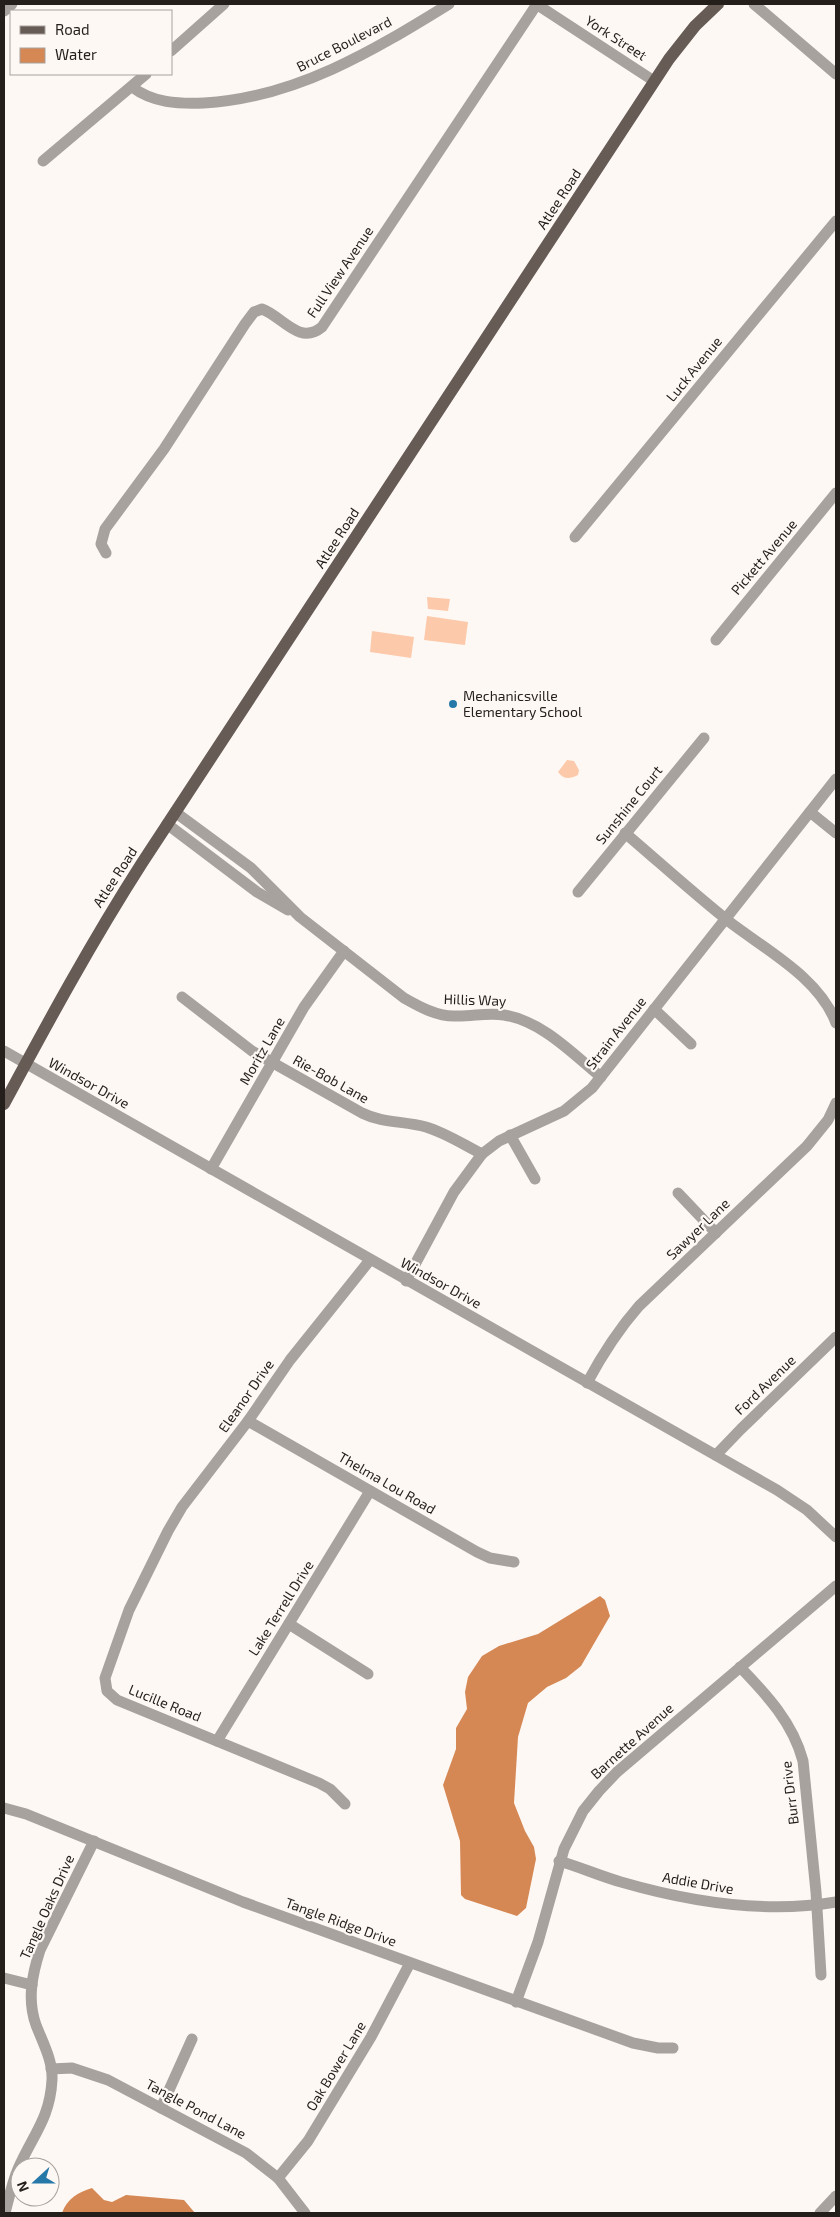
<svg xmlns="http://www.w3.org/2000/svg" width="840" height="2217" viewBox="0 0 840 2217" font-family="'Exo 2',sans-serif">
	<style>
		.green { fill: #fccaaa }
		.water { fill: #d58854 }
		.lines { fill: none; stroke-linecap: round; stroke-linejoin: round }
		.minor { stroke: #a8a29e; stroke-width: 11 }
		.major { stroke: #665b55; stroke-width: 12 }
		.poi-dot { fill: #2578a8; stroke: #fef8f5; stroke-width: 2 }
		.labels { text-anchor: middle; stroke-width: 4.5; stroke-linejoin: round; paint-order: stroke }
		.street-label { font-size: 14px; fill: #241f1b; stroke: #fef8f5 }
		.poi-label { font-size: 14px; fill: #241f1b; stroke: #fef8f5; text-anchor: start }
	</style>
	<rect width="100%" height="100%" fill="#fef8f5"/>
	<g class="green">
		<path d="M427 597 450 599 448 611 428 609Z"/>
		<path d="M427 616 468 622 465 645 424 640Z"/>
		<path d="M372 631 414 637 411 658 370 652Z"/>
		<path d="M567 760 574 761 579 770 578 775C570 779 564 780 558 772Z"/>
	</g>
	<g class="water">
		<path d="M600 1596 605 1600 610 1616 581 1666 566 1678 547 1687 528 1703 518 1737 514 1803 525 1831 534 1847 536 1859 526 1908 517 1916 465 1899 461 1895 460 1841 443 1785 456 1749V1728L467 1709 465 1692 468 1677 482 1656 499 1646 538 1634Z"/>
		<path d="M92 2188 104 2200 112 2202 126 2195 184 2200 195 2213H62C67 2199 78 2192 92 2188Z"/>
	</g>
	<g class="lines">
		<g class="minor">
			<path d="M536 4 654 81"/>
			<path d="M754 4 836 74"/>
			<path d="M4 11 12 4"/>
			<path d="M171 51 224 4"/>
			<path d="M132 87C153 103 178 104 204 103 295 98 373 51 449 4"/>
			<path d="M43 161 146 74"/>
			<path d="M575 537 836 221"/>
			<path d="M106 553 101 544 105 529 164 449 245 324 254 312 262 309C282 316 299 346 322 327L537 4"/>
			<path d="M716 640 836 493"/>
			<path d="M175 812 251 868 300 917 404 998C420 1007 436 1016 454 1016 471 1017 487 1012 504 1015 542 1021 573 1054 601 1077"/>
			<path d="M810 812 836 833"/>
			<path d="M167 824 257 892 288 910"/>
			<path d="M625 833C659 862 692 892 727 920 764 949 819 977 836 1023"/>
			<path d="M578 892 704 738"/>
			<path d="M182 997 252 1051 362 1113C382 1123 404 1121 426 1127 446 1133 464 1145 482 1154"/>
			<path d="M654 1009 691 1044"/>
			<path d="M4 1051 777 1490 807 1510 836 1537"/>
			<path d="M510 1135 535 1179"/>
			<path d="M211 1169 304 1007 344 951"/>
			<path d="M678 1193 716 1233"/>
			<path d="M406 1281 454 1192 482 1154 499 1141 564 1111 592 1088 836 779"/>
			<path d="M587 1383C602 1355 618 1330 639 1306L807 1146 828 1120 836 1103"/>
			<path d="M248 1421 477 1552 490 1558 514 1562"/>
			<path d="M716 1455 741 1429 836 1337"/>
			<path d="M289 1624 368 1674"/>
			<path d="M740 1667C767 1695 793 1723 803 1761L816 1892 821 1975"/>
			<path d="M217 1741 370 1491"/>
			<path d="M345 1804 330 1789 319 1783 117 1700 107 1691 105 1678 129 1610 168 1531 182 1507 248 1421 290 1360 370 1260"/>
			<path d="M4 1808 26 1814 243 1902 633 2043 658 2048H673"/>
			<path d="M559 1861C580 1867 600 1876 621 1882 690 1902 765 1914 836 1902"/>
			<path d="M4 1978 32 1985"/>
			<path d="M516 2002 538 1942 564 1849 583 1811 599 1791 617 1772 836 1586"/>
			<path d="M51 2069 72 2068 108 2080 246 2153 278 2178 305 2213"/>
			<path d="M161 2108 192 2039"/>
			<path d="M278 2178 308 2141 371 2037 410 1963"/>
			<path d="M5 2213C9 2198 12 2183 18 2169 32 2136 50 2119 52 2080 53 2061 43 2043 36 2025 27 2000 32 1975 40 1950L94 1841"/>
			<path d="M820 2213 836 2196"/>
		</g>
		<path class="major" d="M4 1104C48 1022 92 941 142 863L669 59 695 26 718 4"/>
	</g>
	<circle class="poi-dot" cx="453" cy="704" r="5"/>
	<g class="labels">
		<g class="street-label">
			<text transform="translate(616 38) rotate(33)" y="5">York Street</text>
			<text transform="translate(344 44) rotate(-27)" y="5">Bruce Boulevard</text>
			<text transform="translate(559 199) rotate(-57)" y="5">Atlee Road</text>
			<text transform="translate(340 272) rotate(-56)" y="5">Full View Avenue</text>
			<text transform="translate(694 369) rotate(-51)" y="5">Luck Avenue</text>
			<text transform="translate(337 538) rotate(-57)" y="5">Atlee Road</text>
			<text transform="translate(764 557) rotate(-50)" y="5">Pickett Avenue</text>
			<text transform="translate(629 805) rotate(-51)" y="5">Sunshine Court</text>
			<text transform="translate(115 877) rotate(-57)" y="5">Atlee Road</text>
			<text transform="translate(475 1000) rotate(2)" y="5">Hillis Way</text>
			<text transform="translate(616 1033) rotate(-52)" y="5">Strain Avenue</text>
			<text transform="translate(262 1051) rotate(-60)" y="5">Moritz Lane</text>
			<text transform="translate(331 1079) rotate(29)" y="5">Rie-Bob Lane</text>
			<text transform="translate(89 1083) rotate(29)" y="5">Windsor Drive</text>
			<text transform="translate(698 1229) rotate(-44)" y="5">Sawyer Lane</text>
			<text transform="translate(441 1283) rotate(29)" y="5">Windsor Drive</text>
			<text transform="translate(765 1385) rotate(-44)" y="5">Ford Avenue</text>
			<text transform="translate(246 1396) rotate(-55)" y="5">Eleanor Drive</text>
			<text transform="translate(387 1483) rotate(30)" y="5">Thelma Lou Road</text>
			<text transform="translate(281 1608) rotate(-58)" y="5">Lake Terrell Drive</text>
			<text transform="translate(165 1703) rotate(22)" y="5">Lucille Road</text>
			<text transform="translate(632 1741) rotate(-42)" y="5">Barnette Avenue</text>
			<text transform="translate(790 1793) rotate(-97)" y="5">Burr Drive</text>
			<text transform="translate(698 1883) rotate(10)" y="5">Addie Drive</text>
			<text transform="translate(47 1907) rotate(-66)" y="5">Tangle Oaks Drive</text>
			<text transform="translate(341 1922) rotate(20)" y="5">Tangle Ridge Drive</text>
			<text transform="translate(336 2066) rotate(-59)" y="5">Oak Bower Lane</text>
			<text transform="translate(196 2109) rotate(28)" y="5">Tangle Pond Lane</text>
		</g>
		<g class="poi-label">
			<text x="463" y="701">Mechanicsville<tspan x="463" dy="16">Elementary School</tspan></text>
		</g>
	</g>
	<rect width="840" height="2217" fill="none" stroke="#241f1b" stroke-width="10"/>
	<rect x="10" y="10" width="162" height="65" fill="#fef8f5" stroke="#a7a19e"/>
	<rect x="20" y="26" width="25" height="8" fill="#665b55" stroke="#a7a19e"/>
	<text x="55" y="35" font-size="15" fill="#241f1b">Road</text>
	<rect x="20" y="48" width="25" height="15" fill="#d58854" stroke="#a7a19e"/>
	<text x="55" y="60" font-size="15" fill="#241f1b">Water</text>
	<g transform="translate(35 2182) rotate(249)"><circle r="24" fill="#fef8f5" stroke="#a7a19e"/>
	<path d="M0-4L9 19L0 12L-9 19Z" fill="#2578a8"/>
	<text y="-8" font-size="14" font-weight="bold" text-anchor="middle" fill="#241f1b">N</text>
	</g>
</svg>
